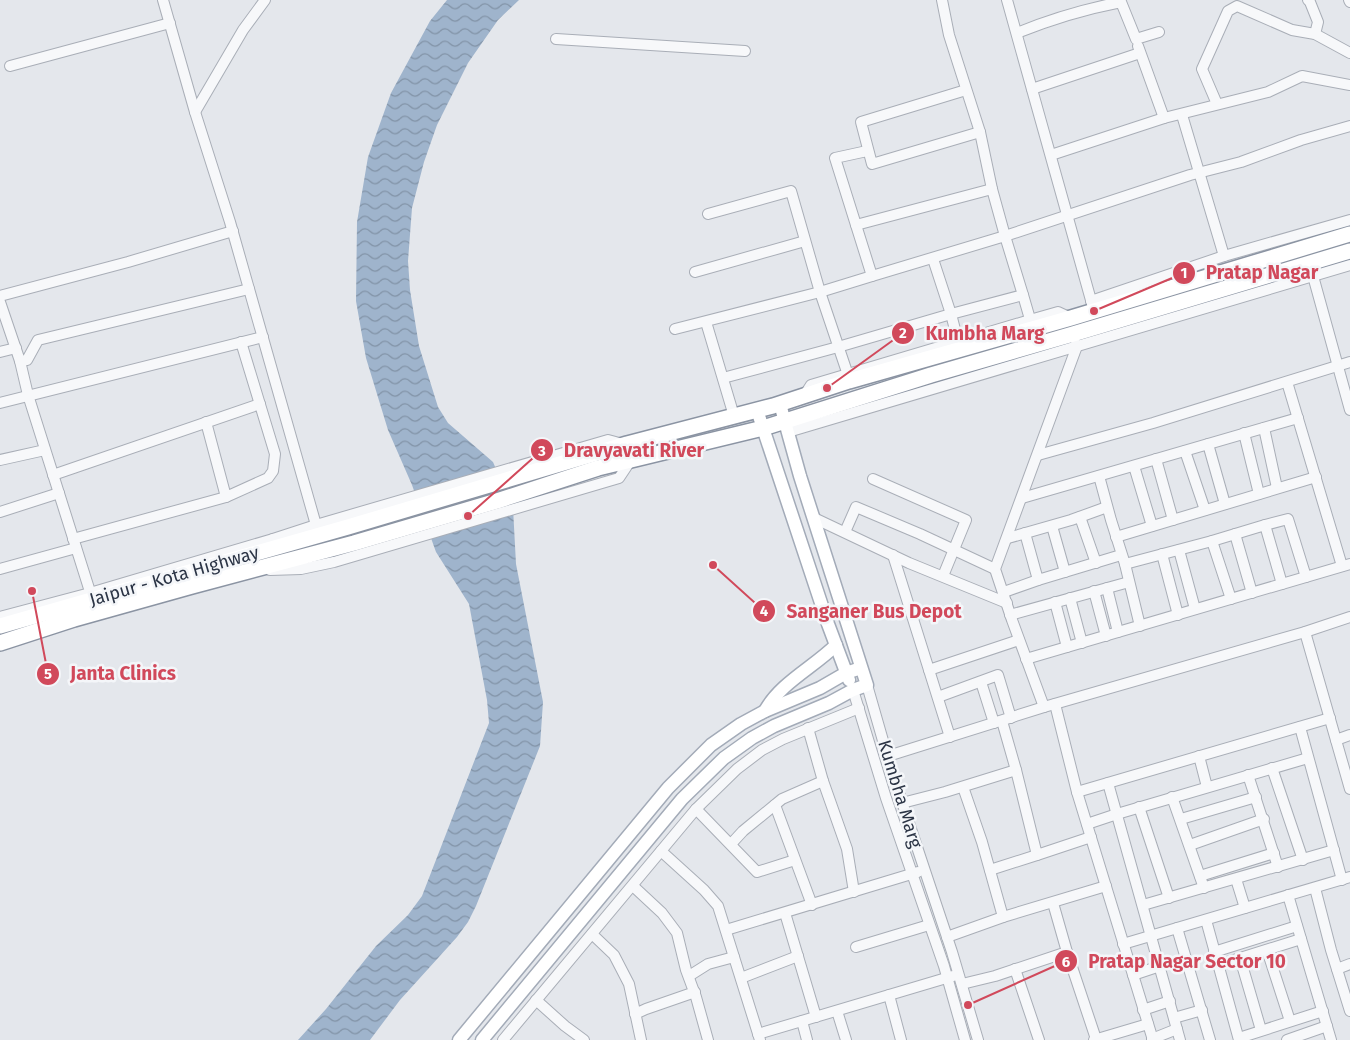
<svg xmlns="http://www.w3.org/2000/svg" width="1350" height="1040" viewBox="0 0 1350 1040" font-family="'Fira Sans',sans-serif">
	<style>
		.water { fill: url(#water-waves) }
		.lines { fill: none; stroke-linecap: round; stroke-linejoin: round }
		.minor-casing { stroke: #a9aeb7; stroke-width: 12 }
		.major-casing { stroke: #a3abb8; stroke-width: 15 }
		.highway-casing { stroke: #8b94a3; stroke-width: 18 }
		.minor { stroke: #f7f8fa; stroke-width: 10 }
		.major { stroke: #fff; stroke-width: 12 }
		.highway { stroke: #fff; stroke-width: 15 }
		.labels { text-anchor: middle; stroke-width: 5; stroke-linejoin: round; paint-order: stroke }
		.street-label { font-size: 18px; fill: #2b3445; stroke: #f4f6f9 }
		.leader { fill: none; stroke: #d1495b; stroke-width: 2 }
		.callout-dot { fill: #d1495b; stroke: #f4f6f9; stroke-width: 2 }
		.mark-label { font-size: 15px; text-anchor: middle; font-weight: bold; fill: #fff }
		.callout-label { font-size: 19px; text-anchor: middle; font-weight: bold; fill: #d1495b; stroke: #f4f6f9; stroke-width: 5; stroke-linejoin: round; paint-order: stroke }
	</style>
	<defs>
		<pattern id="water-waves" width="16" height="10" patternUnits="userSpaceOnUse" patternTransform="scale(1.25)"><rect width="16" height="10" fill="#9fb4cc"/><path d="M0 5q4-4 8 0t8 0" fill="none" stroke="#8293a7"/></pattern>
	</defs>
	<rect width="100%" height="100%" fill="#e4e7ec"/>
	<path class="water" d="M447 0H519L498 20 468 63 437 125 424 162 412 208 408 261 410 290 419 346 438 407 448 423 493 462 513 508 516 564 543 702 540 746 476 906 468 922 457 937 400 1000 370 1040H298L326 1009 376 946 408 915 422 896 489 723 487 700 469 604 436 552 412 485 388 430 366 358 356 301 357 222 368 157 391 93 430 21Z"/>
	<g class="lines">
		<defs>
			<g id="minor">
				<path d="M163 0 195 112 230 222 316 525"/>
				<path d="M1007 0 1094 311"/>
				<path d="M1308 0 1310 2 1318 22 1315 34"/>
				<path d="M1349 0 1350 2"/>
				<path d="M1017 33C1051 19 1085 9 1121 2L1136 39 1159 32"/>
				<path d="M556 39 745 51"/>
				<path d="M1138 46 1164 118"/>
				<path d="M10 66 170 23"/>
				<path d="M1032 89 1140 53"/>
				<path d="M966 90 861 122 872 164 980 132"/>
				<path d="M1217 104 1202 69 1228 11 1237 6 1292 30 1315 34 1350 53"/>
				<path d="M195 112 243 30 265 0"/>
				<path d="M1182 115 1224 256"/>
				<path d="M1051 155 1164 118 1268 92 1302 76 1350 85"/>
				<path d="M708 214 791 191 820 292 849 378"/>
				<path d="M856 225 992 189"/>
				<path d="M695 272 805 241"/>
				<path d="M872 276 1005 236 992 189 980 132 949 35 942 0"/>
				<path d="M1313 276 1350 410"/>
				<path d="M1023 295 1032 326"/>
				<path d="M0 296 128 262 233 231"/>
				<path d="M1091 301 1224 256 1350 220"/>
				<path d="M0 302 20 361 27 360 38 340 249 289"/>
				<path d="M706 322 734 416"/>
				<path d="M675 329 820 292 872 276 835 158 867 151"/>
				<path d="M960 349 951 314 1023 295 1005 236 1190 175 1241 162 1301 140 1350 126"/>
				<path d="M0 352 16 348"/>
				<path d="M20 361 28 395 92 598"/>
				<path d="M723 378 838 347 951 314 933 259"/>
				<path d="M1287 382 1342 566"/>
				<path d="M804 396 811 385 1030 320 1058 312 1071 318"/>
				<path d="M0 403 263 337"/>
				<path d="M206 422 226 497 268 478 273 471 275 454 241 342"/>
				<path d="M1264 428 1277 488"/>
				<path d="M788 432 1350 265"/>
				<path d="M1244 433 1259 494"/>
				<path d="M1208 444 1225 504"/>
				<path d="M1185 451 1205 510"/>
				<path d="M1038 455 1153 423 1350 362"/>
				<path d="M1156 459 1173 520"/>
				<path d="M0 460 45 450"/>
				<path d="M1134 466 1152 526"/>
				<path d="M53 475 260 404"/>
				<path d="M1099 476 1111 520 1125 564 1140 626"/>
				<path d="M873 479 966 520 943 576"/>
				<path d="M1022 498 1298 418"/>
				<path d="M0 512 59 493"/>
				<path d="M1080 517 1096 563"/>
				<path d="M814 518 909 563 1007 603"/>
				<path d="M1265 525 1288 519 1306 577"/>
				<path d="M1052 526 1065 572"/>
				<path d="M845 532 856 507 920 534 995 569"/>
				<path d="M1025 533 1038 580 1121 555"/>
				<path d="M1235 534 1252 593"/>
				<path d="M1116 537 1316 477"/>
				<path d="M1008 538 1071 520 1107 507"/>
				<path d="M73 539 226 497"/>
				<path d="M1212 541 1231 599"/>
				<path d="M273 548V539L316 525 608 440 623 444"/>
				<path d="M1179 550 1195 609"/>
				<path d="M1162 554 1178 615"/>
				<path d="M893 555 950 737"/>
				<path d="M1125 564 1212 541 1265 525 1282 584"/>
				<path d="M0 569 76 548"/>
				<path d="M270 570 301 569 334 562 602 483 619 478 631 460"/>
				<path d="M1107 588 1118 632"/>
				<path d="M1094 591 1106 636"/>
				<path d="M1004 592 1038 580"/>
				<path d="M1070 598 1082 643"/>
				<path d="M1055 602 1067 647"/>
				<path d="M1010 615 1129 582"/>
				<path d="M0 617 90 593 273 539"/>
				<path d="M1305 632 1350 789"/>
				<path d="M1026 659 1350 564"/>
				<path d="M929 670 1019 640"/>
				<path d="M981 682 994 723"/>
				<path d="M867 685 892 772 952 952 978 1040"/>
				<path d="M853 690 886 798 944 966 965 1040"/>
				<path d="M938 697 998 675 1011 718"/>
				<path d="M1055 704 1077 792 1153 1040"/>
				<path d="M1044 707 1012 620 995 569 1077 346 1076 344"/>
				<path d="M1002 721 1016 770"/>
				<path d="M1300 727 1342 880"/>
				<path d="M808 728 823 781 847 849 854 892"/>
				<path d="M1336 740 1350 735"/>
				<path d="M888 756 1044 707 1305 632 1350 617"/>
				<path d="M1199 756 1207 787"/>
				<path d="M1272 768 1303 860"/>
				<path d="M1248 775 1278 867"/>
				<path d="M1108 783 1180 1040"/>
				<path d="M1077 792 1330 718"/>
				<path d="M1172 797 1204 888"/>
				<path d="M902 803 945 792 1016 770 1037 855 1091 837"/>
				<path d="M775 805 812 905"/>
				<path d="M1139 807 1169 898"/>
				<path d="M696 809 757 872 795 860"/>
				<path d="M1181 819 1256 797"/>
				<path d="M1087 824 1117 814 1308 758"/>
				<path d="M731 844 743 831 782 799 823 781"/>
				<path d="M1190 845 1264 819"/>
				<path d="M661 851 704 890 718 906 760 1040"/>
				<path d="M990 870 1037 855"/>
				<path d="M1200 876 1274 853"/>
				<path d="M1236 879 1245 908"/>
				<path d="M633 886 662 913 677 933 686 970 696 997 708 1040"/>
				<path d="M1315 888 1331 950 1350 1011"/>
				<path d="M1288 895 1331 1040"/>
				<path d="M1143 905 1334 850"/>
				<path d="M785 913 816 1017"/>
				<path d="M1003 917 1106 886"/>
				<path d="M1206 920 1239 1040"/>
				<path d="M1177 928 1210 1040"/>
				<path d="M726 930 918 872"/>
				<path d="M592 934 614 955 629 984 641 1040"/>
				<path d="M947 937 1003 917 982 842 963 787"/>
				<path d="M1123 944 1350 877"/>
				<path d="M856 947 929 925"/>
				<path d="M1267 950 1290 1021"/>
				<path d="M1067 952 1096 1039"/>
				<path d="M1214 952 1297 926"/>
				<path d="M1240 958 1261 1030"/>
				<path d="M1218 965 1301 939"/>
				<path d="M1015 969 1039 1040"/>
				<path d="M1337 969 1350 964"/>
				<path d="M1133 975 1160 966"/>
				<path d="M689 976 708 964 734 957"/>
				<path d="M741 978 798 956"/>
				<path d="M962 984 995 976 1067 952 1053 903"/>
				<path d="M889 995 901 1040"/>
				<path d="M536 1000 565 1026 584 1040"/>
				<path d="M1143 1010 1170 1001"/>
				<path d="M837 1011 846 1040"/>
				<path d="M635 1014 646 1009 695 992"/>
				<path d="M1174 1018 1202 1010"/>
				<path d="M802 1021 807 1040"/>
				<path d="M758 1034 953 976"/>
				<path d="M1239 1038 1323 1011"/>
				<path d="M1152 1039 1177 1029"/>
				<path d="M503 1040 696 809 737 769 762 750 783 739 859 708"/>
				<path d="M1094 1040 1148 1024"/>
				<path d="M1287 1040 1327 1026"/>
			</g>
			<g id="major">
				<path d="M757 410 828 624 849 680"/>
				<path d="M765 711C780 683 814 667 836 645"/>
				<path d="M459 1040 668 788 711 745 741 724 765 711 820 688 846 673 861 668"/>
				<path d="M482 1040 682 799 724 758 752 738 774 726 829 703 853 690 867 685 800 476 780 404"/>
			</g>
			<g id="highway">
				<path d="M0 626 348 527 627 444 773 406 849 381 1071 318 1350 234"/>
				<path d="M0 643 74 619 192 586 354 543 497 501 598 468 763 428 931 375 1073 334 1350 251"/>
			</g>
		</defs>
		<use href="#minor" class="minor-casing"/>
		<use href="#major" class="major-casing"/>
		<use href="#highway" class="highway-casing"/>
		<use href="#minor" class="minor"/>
		<use href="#major" class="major"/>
		<use href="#highway" class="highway"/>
	</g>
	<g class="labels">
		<g class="street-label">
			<text transform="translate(174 576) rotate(-16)" y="6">Jaipur - Kota Highway</text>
			<text transform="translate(900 794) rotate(73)" y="6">Kumbha Marg</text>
		</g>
	</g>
	<path class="leader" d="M1094 311L1184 273M827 388L903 333M468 516L542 450M713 565L764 611M32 591L48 674M968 1005L1066 961"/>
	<g class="callout-dot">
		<circle cx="1094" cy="311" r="5"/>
		<circle cx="827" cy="388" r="5"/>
		<circle cx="468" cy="516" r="5"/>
		<circle cx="713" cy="565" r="5"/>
		<circle cx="32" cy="591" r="5"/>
		<circle cx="968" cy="1005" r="5"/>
		<circle cx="1184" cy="273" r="12"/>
		<circle cx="903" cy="333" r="12"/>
		<circle cx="542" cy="450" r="12"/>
		<circle cx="764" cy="611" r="12"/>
		<circle cx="48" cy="674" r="12"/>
		<circle cx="1066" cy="961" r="12"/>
	</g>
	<g class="mark-label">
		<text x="1184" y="278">1</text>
		<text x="903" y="338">2</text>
		<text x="542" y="456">3</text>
		<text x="764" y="616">4</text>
		<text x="48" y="679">5</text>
		<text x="1066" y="967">6</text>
	</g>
	<g class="callout-label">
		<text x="1262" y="279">Pratap Nagar</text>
		<text x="985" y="340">Kumbha Marg</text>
		<text x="634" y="457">Dravyavati River</text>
		<text x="874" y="618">Sanganer Bus Depot</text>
		<text x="123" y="680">Janta Clinics</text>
		<text x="1187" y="968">Pratap Nagar Sector 10</text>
	</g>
</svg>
